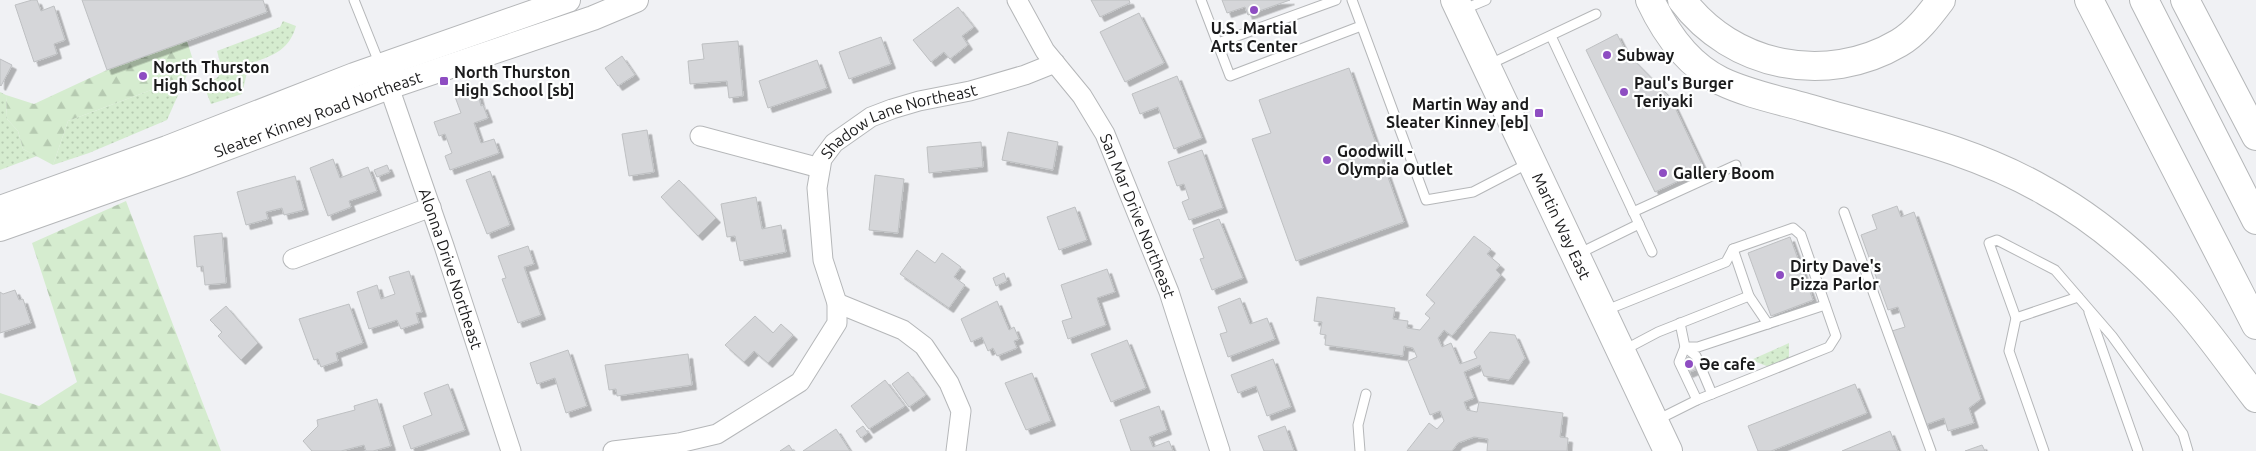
<svg xmlns="http://www.w3.org/2000/svg" width="2256" height="451" viewBox="0 0 2256 451" font-family="Ubuntu,sans-serif">
	<style>
		.grass { fill: url(#grass-dots) }
		.forest { fill: url(#forest-firs) }
		.building { fill: #d5d6d9; stroke: #bec0c2; filter: url(#shadow) }
		.lines { fill: none; stroke-linecap: round; stroke-linejoin: round }
		.service-casing { stroke: #b5b7b9; stroke-width: 11 }
		.minor-casing { stroke: #b5b7b9; stroke-width: 21 }
		.tertiary-casing { stroke: #b5b7b9; stroke-width: 26 }
		.primary-casing { stroke: #b5b7b9; stroke-width: 30 }
		.motorway-casing { stroke: #b5b7b9; stroke-width: 30 }
		.service { stroke: #fff; stroke-width: 9 }
		.minor { stroke: #fff; stroke-width: 19 }
		.tertiary { stroke: #fff; stroke-width: 24 }
		.primary { stroke: #fff; stroke-width: 28 }
		.motorway { stroke: #fff; stroke-width: 28 }
		.poi-dot { fill: #8e4dc2; stroke: #feffff; stroke-width: 2 }
		.labels { text-anchor: middle; stroke-width: 4.5; stroke-linejoin: round; paint-order: stroke }
		.poi-label { font-size: 16px; font-weight: bold; fill: #1b1b1c; stroke: #feffff; text-anchor: start }
		.street-label { font-size: 16px; fill: #1b1b1c; stroke: #feffff }
	</style>
	<defs>
		<pattern id="grass-dots" width="8" height="8" patternUnits="userSpaceOnUse" patternTransform="scale(1.25)"><rect width="8" height="8" fill="#d5eccf"/><path d="M2 2h.1M6 6h.1" fill="none" stroke="#b6cab1" stroke-width="1.8" stroke-linecap="round"/></pattern>
		<pattern id="forest-firs" width="22" height="20" patternUnits="userSpaceOnUse" patternTransform="scale(1.25)"><rect width="22" height="20" fill="#d5eccf"/><path d="M5 1l3.5 6h-7zM16 11l3.5 6h-7z" fill="#b6cab1"/></pattern>
		<filter id="shadow"><feDropShadow dx="4.5" dy="4.5" stdDeviation="0" flood-color="#0004"/></filter>
	</defs>
	<rect width="100%" height="100%" fill="#f0f1f4"/>
	<g class="grass">
		<path d="M283 21 296 26C289 51 272 56 249 64L242 94 211 104 204 86 218 77 221 66 217 51 280 27Z"/>
		<path d="M186 77 167 120 89 153 53 165 68 121Z"/>
		<path d="M0 92 6 95 7 119 18 131 23 149 37 156 0 170Z"/>
		<path d="M1789 343V365L1777 370 1751 360Z"/>
	</g>
	<g class="forest">
		<path d="M187 41 193 60 186 77 68 121 53 165 23 149 18 131 7 119 6 95 34 104 107 70Z"/>
		<path d="M126 201 221 451H0V393L39 406 77 382 32 243Z"/>
	</g>
	<g class="building">
		<path d="M32 0H37L41 11 54 6 65 40 54 44 57 54 34 62 15 5Z"/>
		<path d="M82 0H263L267 12 107 70Z"/>
		<path d="M1091 0H1129L1130 3 1100 17Z"/>
		<path d="M1222 0H1290L1248 15 1245 7 1227 13Z"/>
		<path d="M958 7 974 27 962 36 968 45 950 59 944 52 931 62 913 40Z"/>
		<path d="M1139 13 1164 63 1125 82 1100 32Z"/>
		<path d="M1617 34 1626 52 1670 97 1704 169 1655 192 1586 50Z"/>
		<path d="M881 37 891 64 849 79 839 52Z"/>
		<path d="M738 41 743 96 729 98 727 81 690 84 688 61 704 59 702 44Z"/>
		<path d="M622 56 635 75 618 86 605 68Z"/>
		<path d="M0 59 12 65 1 86 0 85Z"/>
		<path d="M817 60 827 88 768 108 759 81Z"/>
		<path d="M1349 68 1404 222 1296 261 1252 139 1271 133 1259 100Z"/>
		<path d="M1177 76 1202 138 1174 149 1158 107 1140 114 1132 94Z"/>
		<path d="M476 86 481 106 483 105 488 118 474 123 481 143 494 139 499 153 450 170 445 156 452 153 445 134 439 136 434 122 461 113 454 94Z"/>
		<path d="M647 130 654 172 629 176 622 134Z"/>
		<path d="M1008 132 1058 142 1053 170 1002 160Z"/>
		<path d="M981 142 983 167 929 173 927 147Z"/>
		<path d="M1202 150 1223 208 1189 220 1182 202 1189 199 1184 184 1177 186 1168 162Z"/>
		<path d="M333 159 340 178 368 167 377 191 349 201 351 207 328 216 310 168Z"/>
		<path d="M387 165 390 172 377 177 374 170Z"/>
		<path d="M490 171 510 225 487 234 466 180Z"/>
		<path d="M875 175 904 179 898 233 869 230Z"/>
		<path d="M295 176 304 210 284 215 282 208 266 212 268 219 246 225 237 192Z"/>
		<path d="M679 180 716 218 698 236 661 197Z"/>
		<path d="M756 197 762 229 781 225 786 252 740 261 735 236 727 237 721 204Z"/>
		<path d="M1897 206 1901 217 1914 212 1981 399 1969 408 1974 423 1948 431 1944 418 1925 425 1892 331 1905 327 1898 307 1888 310 1861 235 1877 229 1872 215Z"/>
		<path d="M1075 207 1087 240 1059 250 1047 217Z"/>
		<path d="M1219 219 1243 278 1212 290 1200 259 1204 258 1193 229Z"/>
		<path d="M222 233 226 283 205 285 203 266 197 267 194 236Z"/>
		<path d="M1474 236 1491 249 1487 254 1500 265 1496 270 1501 275 1452 336 1444 330 1438 338 1442 347 1451 343 1460 364 1477 358 1474 352 1490 332 1515 335 1525 358 1509 380 1484 376 1480 365 1464 372 1474 398 1464 402 1467 410 1477 412 1479 402 1563 413 1560 437 1568 438 1567 451H1487L1488 439 1474 437 1458 443 1452 451H1407L1429 423 1437 429 1444 421 1440 411 1430 415 1408 361 1417 357 1413 348 1404 346 1403 356 1325 345 1326 335 1320 334 1322 322 1314 321 1317 297 1395 308 1393 319 1408 321 1407 328 1420 330 1430 318 1425 314 1435 303 1426 295Z"/>
		<path d="M1790 237 1813 300 1771 316 1748 253Z"/>
		<path d="M528 246 534 264 524 267 541 315 518 323 502 279 506 278 498 256Z"/>
		<path d="M917 250 935 263 942 253 961 267 954 277 965 285 949 308 900 274Z"/>
		<path d="M1107 269 1115 292 1097 298 1106 325 1068 339 1062 321 1072 318 1061 285Z"/>
		<path d="M409 271 422 312 416 313 419 323 401 329 397 320 369 329 357 292 377 285 381 299 395 294 389 277Z"/>
		<path d="M1004 273 1007 281 996 286 993 278Z"/>
		<path d="M15 290 19 300 23 299 31 323 0 333V292L3 294Z"/>
		<path d="M1240 298 1250 324 1267 318 1275 339 1228 357 1220 334 1227 332 1218 307Z"/>
		<path d="M997 301 1009 330 1014 327 1019 339 1014 341 1017 348 997 356 993 348 988 351 982 337 971 342 961 319Z"/>
		<path d="M349 304 363 343 336 353 338 361 321 367 318 359 314 360 299 319Z"/>
		<path d="M226 306 258 343 241 360 218 336 222 332 210 320Z"/>
		<path d="M755 316 773 333 781 324 793 335 768 363 754 351 744 362 725 345Z"/>
		<path d="M1127 340 1146 388 1111 402 1091 354Z"/>
		<path d="M568 350 587 406 566 413 555 378 537 384 530 363Z"/>
		<path d="M688 354 692 385 617 396 616 389 609 390 605 365Z"/>
		<path d="M1691 356 1697 369 1688 373 1682 360Z"/>
		<path d="M1273 359 1291 407 1267 416 1256 386 1238 393 1231 375Z"/>
		<path d="M908 372 926 395 909 407 892 384Z"/>
		<path d="M1032 373 1051 421 1026 430 1005 383Z"/>
		<path d="M885 380 905 406 869 429 851 406Z"/>
		<path d="M448 384 465 430 411 449 403 426 432 415 424 393Z"/>
		<path d="M1855 384 1867 413 1771 451H1758L1748 426Z"/>
		<path d="M377 399 391 446 373 451H366L364 445 341 451H312L303 441 318 426 317 420 355 410 354 406Z"/>
		<path d="M1159 406 1167 430 1149 437 1153 447 1169 441 1173 451H1131L1120 420Z"/>
		<path d="M863 426 868 433 861 438 856 431Z"/>
		<path d="M1285 426 1294 451H1264L1258 436Z"/>
		<path d="M836 429 850 451H803Z"/>
		<path d="M1890 431 1898 451H1842Z"/>
		<path d="M789 445 793 451H780Z"/>
		<path d="M1982 445 1985 451H1965Z"/>
	</g>
	<g class="lines">
		<defs>
			<g id="service">
				<path d="M354 0 380 65"/>
				<path d="M1201 0 1230 76 1361 26"/>
				<path d="M1352 0 1426 200 1473 192 1529 163"/>
				<path d="M1462 10 1486 0"/>
				<path d="M1551 36 1652 252"/>
				<path d="M1218 43 1336 0"/>
				<path d="M1488 65 1596 14"/>
				<path d="M1633 212 1736 165"/>
				<path d="M1844 212 1931 451"/>
				<path d="M1733 249 1749 296 1768 324"/>
				<path d="M1578 254 1639 224"/>
				<path d="M1604 311 1726 262 1733 249 1793 228 1801 235 1836 336 1829 347 1697 400 1657 420"/>
				<path d="M2089 312 2138 451"/>
				<path d="M2016 318 2078 297"/>
				<path d="M1680 323 1685 347H1698L1825 305"/>
				<path d="M1624 350 1658 332 1749 296"/>
				<path d="M1697 400 1679 362 1685 347 1696 356 1712 394"/>
				<path d="M1360 451 1358 425 1366 394"/>
				<path d="M2044 451 2009 351 2016 318 1989 243 1997 240 2055 270 2112 336 2183 434 2188 451"/>
			</g>
			<g id="minor">
				<path id="s1" d="M1017 0 1045 51 1082 96 1105 134 1169 292 1220 451"/>
				<path id="s2" d="M389 87 444 246 511 451"/>
				<path d="M700 136 820 168"/>
				<path d="M293 259 431 207"/>
				<path d="M837 303 903 330 924 346 949 383 961 411 956 451"/>
				<path id="s3" d="M613 451 679 443 717 434 800 382 837 323V303L823 260 817 188 822 159 834 143 871 117 892 109 919 101 970 91 1025 75 1055 63"/>
			</g>
			<g id="tertiary">
				<path d="M0 208 167 148 354 75 568 0"/>
				<path id="s4" d="M0 229 184 164 389 87 593 18 636 0"/>
			</g>
			<g id="primary">
				<path id="s5" d="M1455 0 1668 451"/>
			</g>
			<g id="motorway">
				<path d="M1650 0C1665 32 1688 65 1721 81 1748 94 1779 100 1807 108 1889 132 1971 148 2045 191 2096 219 2143 260 2182 303 2209 333 2232 367 2256 398"/>
				<path d="M1682 0C1732 67 1826 86 1899 43 1916 33 1929 16 1941 0"/>
				<path d="M2089 0 2256 325"/>
				<path d="M2144 0 2256 220"/>
				<path d="M2185 0 2256 136"/>
			</g>
		</defs>
		<use href="#service" class="service-casing"/>
		<use href="#minor" class="minor-casing"/>
		<use href="#tertiary" class="tertiary-casing"/>
		<use href="#primary" class="primary-casing"/>
		<use href="#motorway" class="motorway-casing"/>
		<use href="#service" class="service"/>
		<use href="#minor" class="minor"/>
		<use href="#tertiary" class="tertiary"/>
		<use href="#primary" class="primary"/>
		<use href="#motorway" class="motorway"/>
	</g>
	<g class="poi-dot">
		<circle cx="1254" cy="10" r="5"/>
		<circle cx="1607" cy="55" r="5"/>
		<circle cx="143" cy="76" r="5"/>
		<rect x="439" y="76" width="10" height="10" rx="2.5"/>
		<circle cx="1624" cy="92" r="5"/>
		<rect x="1534" y="108" width="10" height="10" rx="2.5"/>
		<circle cx="1327" cy="160" r="5"/>
		<circle cx="1663" cy="173" r="5"/>
		<circle cx="1780" cy="275" r="5"/>
		<circle cx="1689" cy="364" r="5"/>
	</g>
	<g class="labels">
		<g class="poi-label">
			<text x="1254" y="34" text-anchor="middle">U.S. Martial<tspan x="1254" dy="18">Arts Center</tspan></text>
			<text x="1617" y="61">Subway</text>
			<text x="153" y="73">North Thurston<tspan x="153" dy="18">High School</tspan></text>
			<text x="454" y="78">North Thurston<tspan x="454" dy="18">High School [sb]</tspan></text>
			<text x="1634" y="89">Paul's Burger<tspan x="1634" dy="18">Teriyaki</tspan></text>
			<text x="1529" y="110" text-anchor="end">Martin Way and<tspan x="1529" dy="18">Sleater Kinney [eb]</tspan></text>
			<text x="1337" y="157">Goodwill -<tspan x="1337" dy="18">Olympia Outlet</tspan></text>
			<text x="1673" y="179">Gallery Boom</text>
			<text x="1790" y="272">Dirty Dave's<tspan x="1790" dy="18">Pizza Parlor</tspan></text>
			<text x="1699" y="370">əe cafe</text>
		</g>
		<g class="street-label">
			<text dy="6" stroke="none"><textPath href="#s4" startOffset="338">Sleater Kinney Road Northeast</textPath></text>
			<text dy="6" stroke="none"><textPath href="#s3" startOffset="529">Shadow Lane Northeast</textPath></text>
			<text dy="6" stroke="none"><textPath href="#s1" startOffset="249">San Mar Drive Northeast</textPath></text>
			<text dy="6" stroke="none"><textPath href="#s5" startOffset="250">Martin Way East</textPath></text>
			<text dy="6" stroke="none"><textPath href="#s2" startOffset="192">Alonna Drive Northeast</textPath></text>
		</g>
	</g>
</svg>
